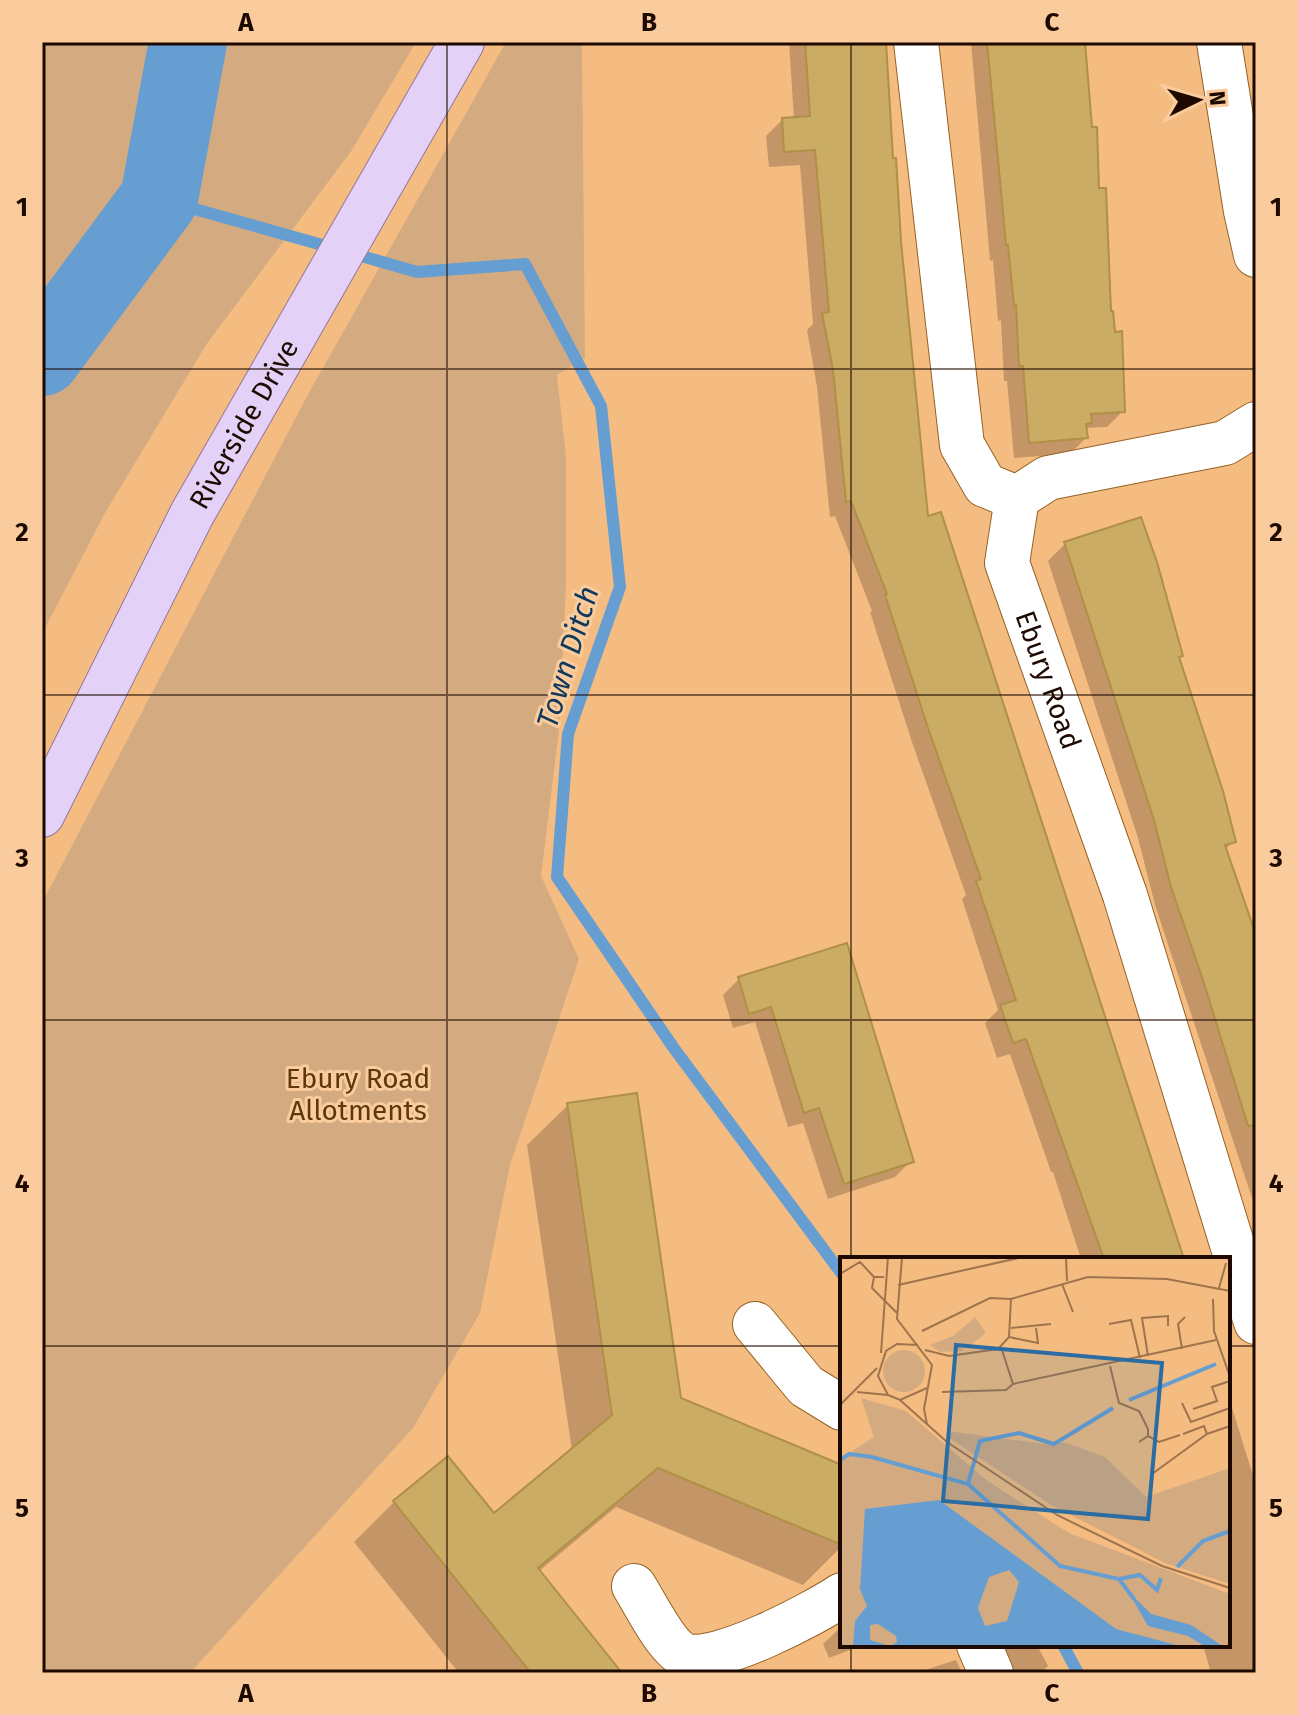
<svg xmlns="http://www.w3.org/2000/svg" width="1298" height="1715" viewBox="0 0 1298 1715" font-family="'Fira Sans',sans-serif">
	<style>
		.green { fill: #d4ab80 }
		.shadow { fill: #0003 }
		.lines { fill: none; stroke-linecap: round; stroke-linejoin: round }
		.stream { stroke: #669ed2; stroke-width: 12 }
		.river { stroke: #669ed2; stroke-width: 78 }
		.building { fill: #caac65; stroke: #af9046; stroke-width: 2 }
		.minor-casing { stroke: #956225; stroke-width: 46 }
		.major-casing { stroke: #92779d; stroke-width: 46 }
		.minor { stroke: #fff; stroke-width: 44 }
		.major { stroke: #e3d1f7; stroke-width: 44 }
		.grid { fill: none; stroke: #1d0900; stroke-width: 2; stroke-opacity: 0.55 }
		.labels { text-anchor: middle; stroke-width: 6; stroke-linejoin: round; paint-order: stroke }
		.street-label { font-size: 28px; fill: #1d0900; stroke: #facc9d }
		.park-label { font-size: 28px; fill: #5c380b; stroke: #facc9d }
		.water-label { font-size: 30px; font-style: italic; fill: #0e395c; stroke: #facc9d }
		.inset-river { fill: none; stroke: #669ed2; stroke-width: 4 }
		.inset-road { fill: none; stroke: #9f744d; stroke-width: 2 }
		.view { fill: #2b6ca2; fill-opacity: 0.15; stroke: #2b6ca2; stroke-width: 4 }
		.inset-edge { fill: none; stroke: #1d0900; stroke-width: 4 }
		.neatline { fill: none; stroke: #1d0900; stroke-width: 3 }
		.grid-label { font-size: 26px; text-anchor: middle; font-weight: bold; fill: #1d0900 }
	</style>
	<rect width="100%" height="100%" fill="#f5bc81"/>
	<g class="green">
		<path d="M42 42H416L352 150 208 342 105 513 42 634Z"/>
		<path d="M506 42H582L585 358 557 375 566 457V585L559 730 541 876 579 959 510 1165 480 1313 413 1428 190 1673H42V903L305 400Z"/>
	</g>
	<g class="shadow">
		<path d="M789 42H882L926 519 1182 1259H1081L1053 1172H1051L1010 1054 997 1058 985 1023 998 1010 962 899 966 895 913 745 870 612 872 611 835 516 830 517 817 387 807 330 813 324 800 165 769 167 766 136 782 120 794 119Z"/>
		<path d="M971 42H1084L1109 314 1123 411 1107 427 1085 428 1086 438 1070 454 1014 458 1007 381H1004L1001 320 998 321 993 260 990 261Z"/>
		<path d="M1065 544 1177 658 1234 841 1224 850 1256 940V1210L1155 905 1138 838 1048 561Z"/>
		<path d="M845 946 911 1161 895 1177 828 1199 803 1123 788 1127 755 1022 733 1028 723 995 739 979Z"/>
		<path d="M568 1105 680 1400 842 1467V1546L803 1585 616 1507 538 1572 620 1673H459L354 1542 394 1502 494 1516 572 1451 527 1145Z"/>
		<path d="M1228 1395 1256 1485V1673H1211L1203 1645H1228Z"/>
		<path d="M842 1626V1645H863L829 1658 823 1644Z"/>
		<path d="M1006 1645H1037L1048 1666 1041 1673H996L990 1660Z"/>
		<path d="M956 1660 962 1673H922L925 1670Z"/>
	</g>
	<g class="lines">
		<g class="stream">
			<path d="M159 199 333 248"/>
			<path d="M351 253 417 272 525 264 601 406 620 587 568 734 557 877 673 1047 842 1274"/>
			<path d="M1063 1645 1078 1673"/>
		</g>
		<path class="river" d="M42 357 159 199 188 42"/>
	</g>
	<g class="building">
		<path d="M805 42H886L893 158H896L901 241 928 516 941 512 1184 1259H1104L1026 1039 1013 1043 1000 1005 1016 1000 976 881 981 879 928 728 885 595 887 594 851 501 846 502 833 370 822 313 829 312 815 150 784 152 782 118 810 116Z"/>
		<path d="M987 42H1085L1092 127H1097L1099 188H1106L1111 311H1113L1115 332 1122 331 1125 412 1091 414 1092 423 1086 424 1088 438 1029 443 1023 366H1019L1016 305 1014 306 1008 245H1006Z"/>
		<path d="M1141 517 1157 562 1183 656 1179 657 1223 791 1236 842 1225 845 1256 935V1125L1248 1126 1203 980 1171 887 1154 820 1064 542Z"/>
		<path d="M847 943 914 1162 844 1184 819 1108 804 1113 771 1007 749 1014 738 977Z"/>
		<path d="M637 1093 681 1398 842 1465V1545L658 1468 538 1568 622 1673H531L393 1501 448 1456 494 1513 612 1415 567 1103Z"/>
	</g>
	<g class="lines">
		<defs>
			<g id="minor">
				<path id="s1" d="M916 42 962 445 985 485 1017 498 1007 563 1125 895 1256 1322"/>
				<path d="M1219 42 1246 211 1256 255"/>
				<path d="M1017 498 1048 478 1225 443 1256 424"/>
				<path d="M755 1324 806 1386 842 1408"/>
				<path d="M634 1586C645 1603 666 1647 684 1655 714 1667 815 1613 842 1595"/>
				<path d="M979 1645 991 1673"/>
			</g>
			<g id="major">
				<path id="s2" d="M42 815 192 514 462 42"/>
			</g>
		</defs>
		<use href="#minor" class="minor-casing"/>
		<use href="#major" class="major-casing"/>
		<use href="#minor" class="minor"/>
		<use href="#major" class="major"/>
	</g>
	<path class="grid" d="M447 42V1673M851 42V1259M42 369H1256M42 695H1256M42 1020H1256M42 1346H842M1228 1346H1256M851 1645V1673"/>
	<g class="labels">
		<g class="street-label">
			<text dy="10" stroke="none"><textPath href="#s2" startOffset="440">Riverside Drive</textPath></text>
			<text dy="10" stroke="none"><textPath href="#s1" startOffset="676">Ebury Road</textPath></text>
		</g>
		<g class="park-label">
			<text x="358" y="1088">Ebury Road<tspan x="358" dy="32">Allotments</tspan></text>
		</g>
		<g class="water-label">
			<text transform="translate(568 657) rotate(-73)" y="10">Town Ditch</text>
		</g>
	</g>
	<g transform="translate(840 1257)">
		<rect width="390" height="390" fill="#f5bc81"/>
		<path d="M135 60 146 76 131 88H121L123 94 100 95 90 88 113 79ZM43 114a21 21 0 1 1 42 0a21 21 0 1 1-42 0ZM21 141 66 154 146 223 229 276 390 337V390H0V202L34 180ZM107 174 213 188 224 185 265 200 306 240 390 211V327L325 306 211 248 106 179Z" fill="#d4ab80"/>
		<path d="M99 243 276 372 344 390H13L15 364 27 349 20 332 25 252ZM169 313 179 325 167 364 145 369 138 351 149 320ZM38 367 56 379 57 385 50 389 30 383V368ZM288 334 311 357 351 368 384 390H366L348 379 308 369Z" fill="#669ed2" fill-rule="evenodd"/>
		<path class="inset-river" d="M289 143 376 107M0 203 9 197 32 200 128 227 220 309 279 322 294 342M128 227 140 184 179 176 214 187 273 151M337 310 363 284 390 274M279 322 300 318 317 333 321 321"/>
		<path class="inset-road" d="M62 0 57 62 92 108 84 152 87 167M226 0 227 24M0 17 20 5 34 20M44 20H34L32 31 57 56M222 27 233 55M58 28 183 0M379 31 386 6M373 42 374 74 390 120M269 67 291 63 300 101M171 71 211 67M82 74 150 41 171 42 248 20 327 22 390 34M169 80 198 86 196 71M78 88 57 87 46 94 38 119 48 138 60 143 87 131M161 90 173 127M342 92 338 67 345 60M85 93 109 99 158 92 169 80 171 42M41 96 48 0M308 99 302 61 328 59V69M270 109 279 146 299 154 308 172V179L299 185M17 135 48 138M102 135 166 133 173 127 376 83M60 143 107 185 217 258 322 309 390 331M342 146 351 165 390 151M0 148 37 111M353 152 377 144 372 130 390 124M343 177 364 169 367 177M308 179 319 185 340 178M312 217 367 177 390 169"/>
		<path class="view" d="M116 88 322 106 308 262 103 244Z"/>
		<rect width="390" height="390" class="inset-edge"/>
	</g>
	<rect width="1298" height="1715" fill="none" stroke="#facc9d" stroke-width="88"/>
	<g transform="translate(1198 100) rotate(85)" stroke="#facc9d" stroke-width="6" paint-order="stroke">
	<path d="M0-6L14 30L0 20L-14 30Z" fill="#1d0900"/>
	<text y="-12" font-size="22" font-weight="bold" text-anchor="middle" fill="#1d0900">N</text>
	</g>
	<rect x="44" y="44" width="1210" height="1627" class="neatline"/>
	<g class="grid-label">
		<text x="246" y="31">A</text>
		<text x="649" y="31">B</text>
		<text x="1052" y="31">C</text>
		<text x="22" y="216">1</text>
		<text x="1276" y="216">1</text>
		<text x="22" y="541">2</text>
		<text x="1276" y="541">2</text>
		<text x="22" y="867">3</text>
		<text x="1276" y="867">3</text>
		<text x="22" y="1192">4</text>
		<text x="1276" y="1192">4</text>
		<text x="22" y="1517">5</text>
		<text x="1276" y="1517">5</text>
		<text x="246" y="1702">A</text>
		<text x="649" y="1702">B</text>
		<text x="1052" y="1702">C</text>
	</g>
</svg>
